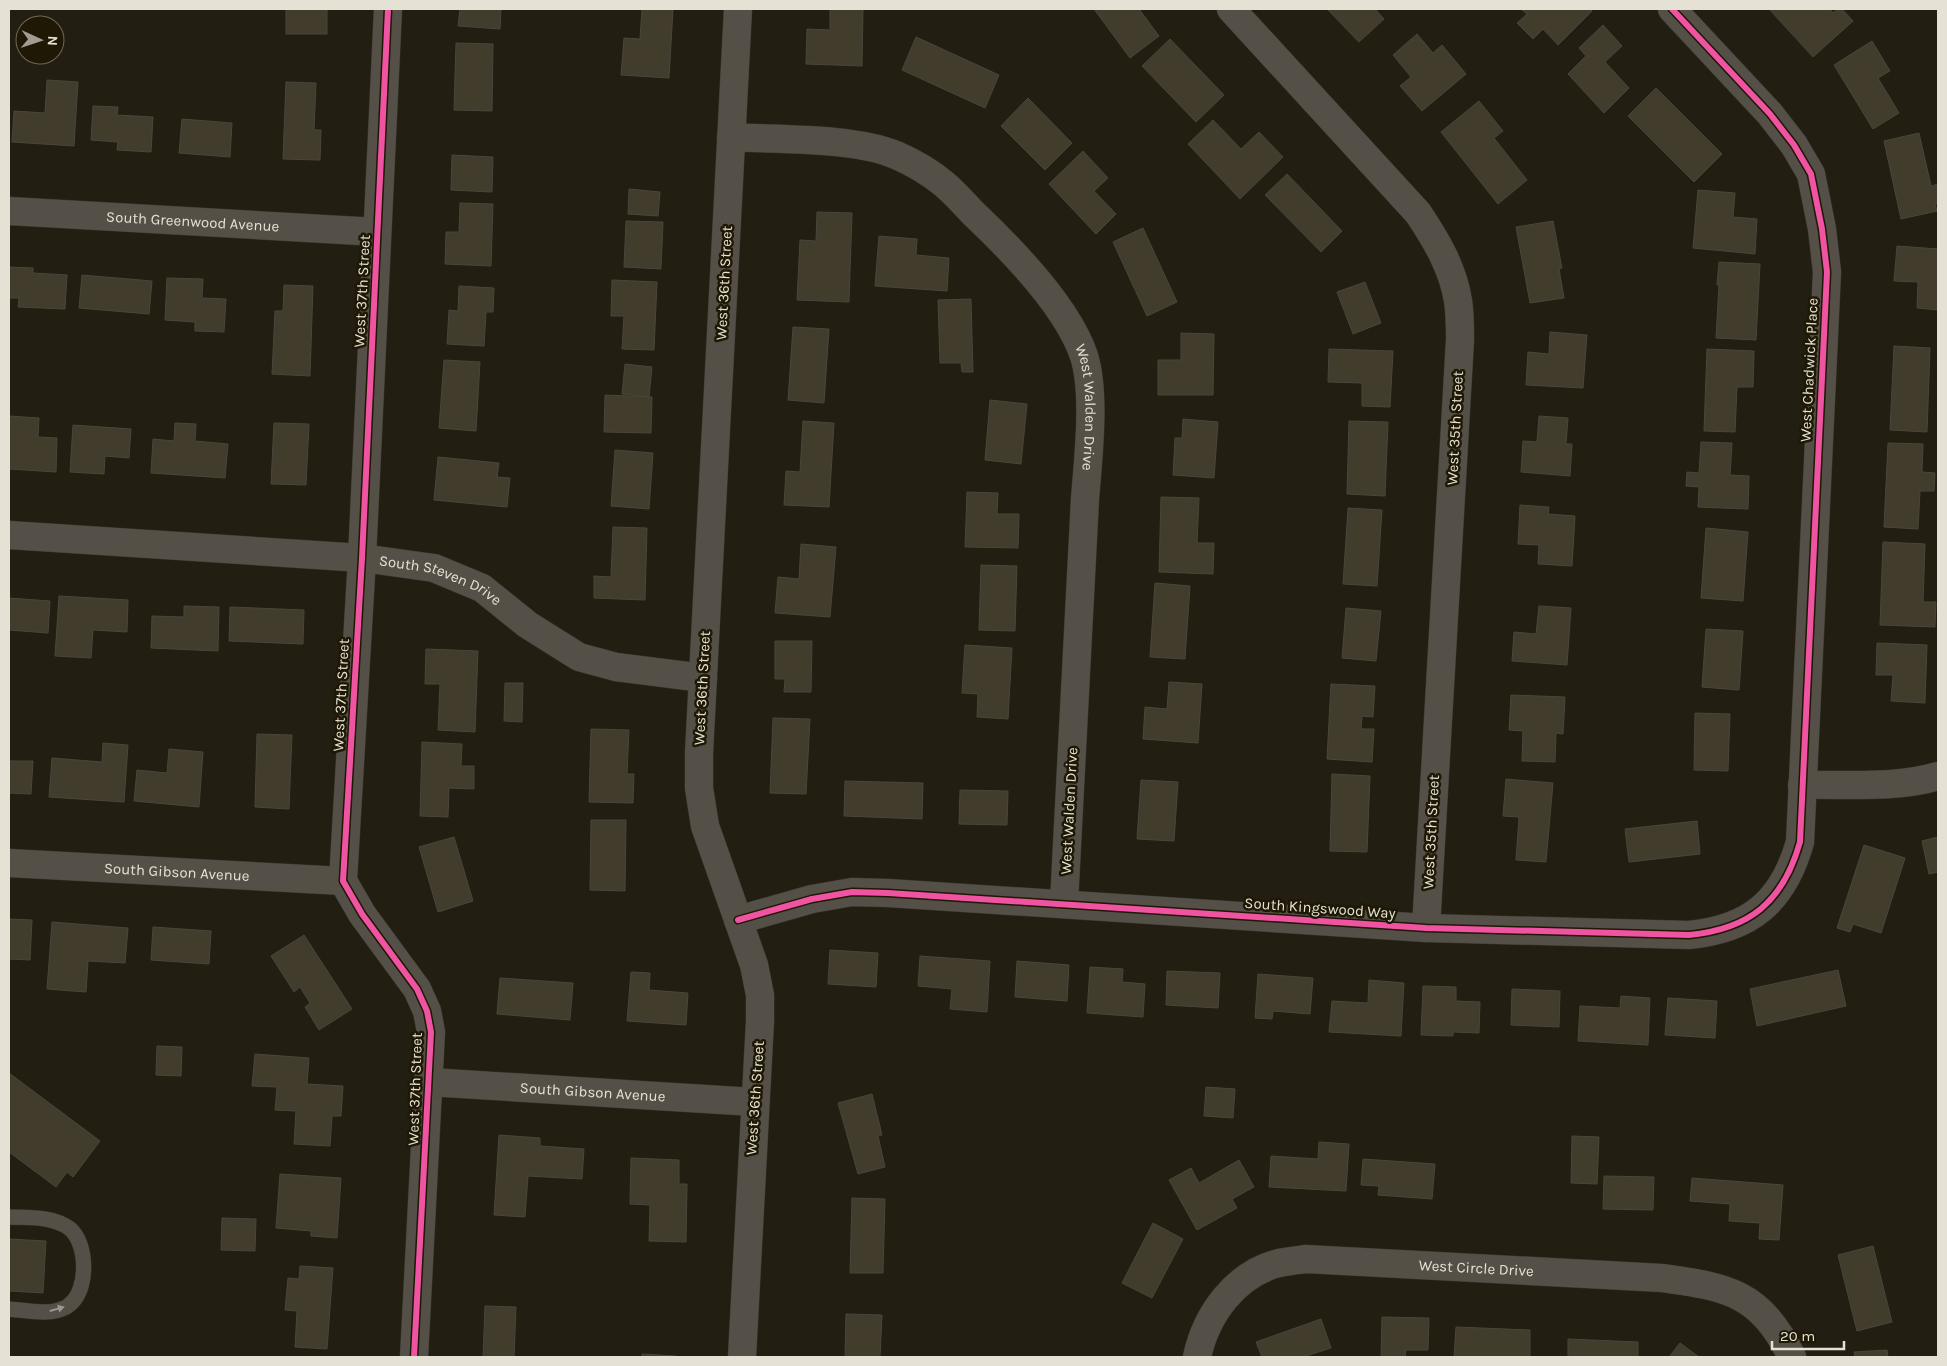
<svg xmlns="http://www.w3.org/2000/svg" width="1947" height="1366" viewBox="0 0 1947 1366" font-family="Karla,sans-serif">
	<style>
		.building { fill: #413c2b; stroke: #49463d }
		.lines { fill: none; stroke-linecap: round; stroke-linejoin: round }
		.lane-casing { stroke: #3a372f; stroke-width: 16 }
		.street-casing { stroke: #3a372f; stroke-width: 29 }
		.lane { stroke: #545047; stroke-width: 15 }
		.street { stroke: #545047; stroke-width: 28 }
		.cycleway-casing { stroke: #1e1804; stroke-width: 9 }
		.cycleway { stroke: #f153a3; stroke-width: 6 }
		.oneway { fill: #9c988e }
		.labels { text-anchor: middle; stroke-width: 5; stroke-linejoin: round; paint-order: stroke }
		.street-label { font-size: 15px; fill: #e5e1d4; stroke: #1e1804 }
	</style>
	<rect width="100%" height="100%" fill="#221e12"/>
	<g class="building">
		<rect x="286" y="9" width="41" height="25"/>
		<path d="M460 9H501L500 29 458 26Z"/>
		<path d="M642 9H673L669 78 621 75 624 38 640 39Z"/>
		<path d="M830 9H863L862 66 806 64 807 29 830 30Z"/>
		<path d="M1094 9H1139L1159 36 1130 58Z"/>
		<path d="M1327 9H1375L1384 19 1359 42Z"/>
		<path d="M1521 9H1589L1592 11 1558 45 1543 29 1533 39 1517 23 1527 14Z"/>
		<path d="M1769 9H1830L1833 13 1838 9H1842L1853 21 1813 57Z"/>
		<path d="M1603 25 1622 46 1605 62 1629 88 1604 113 1568 74 1586 56 1579 48Z"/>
		<path d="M1417 34 1433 53 1442 45 1466 74 1422 111 1400 86 1411 77 1393 55Z"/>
		<path d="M916 37 999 75 985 108 902 70Z"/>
		<path d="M1170 39 1224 95 1196 122 1142 66Z"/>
		<path d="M1872 41 1890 71 1878 78 1899 113 1873 129 1834 65Z"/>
		<path d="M456 43 493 44 492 111 454 110Z"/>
		<path d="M47 80 78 82 74 146 12 142 14 111 45 113Z"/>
		<path d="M286 82 316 83 314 130H321L320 160 283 159Z"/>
		<path d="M1656 88 1722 154 1694 182 1628 116Z"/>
		<path d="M1028 98 1072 143 1045 170 1001 126Z"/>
		<path d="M1479 101 1503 131 1494 138 1527 180 1498 204 1441 132Z"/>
		<path d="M93 106 118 107 117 115 153 117 151 152 117 150 118 142 91 140Z"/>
		<path d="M182 119 232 123 230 157 179 153Z"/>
		<path d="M1213 120 1241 149 1259 132 1283 157 1240 199 1188 144Z"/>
		<path d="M1919 133 1931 186 1938 184V204H1935L1937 211 1901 219 1884 141Z"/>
		<path d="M1083 151 1108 178 1094 191 1116 214 1096 234 1049 184Z"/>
		<path d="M452 155 493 157 492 192 451 190Z"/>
		<path d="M1287 174 1342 231 1321 252 1265 195Z"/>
		<path d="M629 189 660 192 658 216 628 214Z"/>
		<path d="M1698 190 1735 193 1733 217 1757 219 1755 254 1693 248Z"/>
		<path d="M460 203 493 204 491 266 445 264 446 232H459Z"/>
		<path d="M817 212 852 213 849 302 797 300 800 240 816 241Z"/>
		<path d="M626 221 663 222 661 269 624 267Z"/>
		<path d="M1553 221 1562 268 1559 269 1564 298 1530 303 1516 227Z"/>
		<path d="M1143 228 1177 302 1147 316 1113 242Z"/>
		<path d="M879 236 917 239 916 255 949 258 947 291 875 286Z"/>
		<path d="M1897 246 1938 249V310L1917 308 1918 282 1894 281Z"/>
		<path d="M1719 262 1760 264 1756 340 1716 338 1719 285H1717Z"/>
		<path d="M9 267 33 268V273L67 275 65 309 18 307 19 298H9Z"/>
		<path d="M82 275 152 281 149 314 79 308Z"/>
		<path d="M167 278 203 279 202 298 226 299 224 332 195 331V322L165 320Z"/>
		<path d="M612 280 657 282 654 350 622 349 624 316H611Z"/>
		<path d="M1365 282 1381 323 1353 334 1337 292Z"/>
		<path d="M284 285 313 286 310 376 272 374 275 311H283Z"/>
		<path d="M459 286 494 288 493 312H486L484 346 447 344 449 310 458 311Z"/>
		<path d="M971 299 973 372H962L961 363H940L938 300Z"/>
		<path d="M793 327 829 329 824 403 788 400Z"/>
		<path d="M1550 332 1587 335 1583 388 1526 385 1528 352 1549 354Z"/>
		<path d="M1181 333 1214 334 1213 395H1158V360H1181Z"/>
		<path d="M1894 346 1930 348 1927 432 1890 430Z"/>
		<path d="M1329 349 1393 351 1390 407 1362 406V383L1328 382Z"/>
		<path d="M1707 349 1754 351 1753 387H1737L1735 432 1704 431Z"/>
		<path d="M444 360 480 362 476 431 439 428Z"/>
		<path d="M625 364 652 367 649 397 622 394Z"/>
		<path d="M605 395 652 397 651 433 604 432Z"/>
		<path d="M990 400 1027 404 1021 464 985 460Z"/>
		<path d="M9 416 39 418 38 437 57 438 56 472 9 469Z"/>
		<path d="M1539 416 1568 418 1566 444H1572L1570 476 1521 472 1523 441 1537 442Z"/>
		<path d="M1183 419 1218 422 1214 478 1173 475 1175 438H1182Z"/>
		<path d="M803 421 834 423 829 507 784 505 786 471 800 472Z"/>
		<path d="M1349 421 1388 422 1385 496 1347 494Z"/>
		<path d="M175 423 196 424 195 441 228 444 225 478 151 473 153 439 174 441Z"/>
		<path d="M274 423 309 424 306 485 271 484Z"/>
		<path d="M73 425 131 429 129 458 105 456 104 474 70 472Z"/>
		<path d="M1701 442 1732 443 1730 475 1749 476 1748 509 1698 507 1699 487 1686 486 1687 472 1699 473Z"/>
		<path d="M1888 443 1923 444 1922 472 1935 473 1934 491H1920L1918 529 1884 527Z"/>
		<path d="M615 450 653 453 649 509 611 506Z"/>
		<path d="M438 457 499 463 497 477 510 478 507 507 434 500Z"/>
		<path d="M967 492 998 493 997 514H1019L1018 548 965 547Z"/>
		<path d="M1161 497 1199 498 1197 543H1214L1213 574 1159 572Z"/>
		<path d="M1520 505 1549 507 1548 514 1575 516 1572 566 1538 564 1539 545 1518 544Z"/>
		<path d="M1348 508 1382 510 1377 586 1343 584Z"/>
		<path d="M613 527 647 528 645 600 594 598V576L611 577Z"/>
		<path d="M1706 528 1748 532 1743 601 1701 598Z"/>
		<path d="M1883 542 1925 544 1923 602H1936L1935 627 1880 625Z"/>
		<path d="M801 544 836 547 830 617 775 613 778 577 799 579Z"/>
		<path d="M981 565 1017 566 1015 631 979 630Z"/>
		<path d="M1155 583 1190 586 1185 659 1150 657Z"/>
		<path d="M59 596 128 600 127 632 93 630 91 658 55 656Z"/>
		<path d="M9 598 50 601 48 633 9 630Z"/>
		<path d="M184 606 219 607 218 651 151 648 152 616 184 617Z"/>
		<path d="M1539 606 1571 608 1567 665 1512 661 1514 632 1536 634Z"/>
		<path d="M230 607 304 610 303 644 229 641Z"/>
		<path d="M1346 608 1381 611 1376 661 1342 658Z"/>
		<path d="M1706 629 1743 631 1739 690 1702 687Z"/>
		<path d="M775 641H812L811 692H784L785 679H775Z"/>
		<path d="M1877 643 1927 645 1925 703 1891 701 1893 675H1876Z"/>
		<path d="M965 645 1012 648 1008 719 977 717 978 694 962 693Z"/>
		<path d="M426 649 478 651 475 732 438 730 440 684H425Z"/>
		<path d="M1169 682 1202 684 1198 743 1143 739 1145 707 1167 709Z"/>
		<path d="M505 683H523L522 722 504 721Z"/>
		<path d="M1331 684 1375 686 1373 717 1362 716 1361 729H1374L1372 762 1327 759Z"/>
		<path d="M1511 695 1565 697 1563 734 1556 733 1555 762 1522 761 1523 731 1509 730Z"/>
		<path d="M1695 713 1730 714 1728 771 1694 770Z"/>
		<path d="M773 718 810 719 806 794 770 793Z"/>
		<path d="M591 729 629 730 627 774H634L633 803 589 802Z"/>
		<path d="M257 734 292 735 289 809 255 807Z"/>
		<path d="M422 742 462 744 461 766H474V789L449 788 448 817 420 816Z"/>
		<path d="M103 743 128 745 124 802 49 797 52 758 102 762Z"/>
		<path d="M169 749 203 752 199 807 134 801 137 770 167 773Z"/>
		<path d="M9 761H33L31 794 9 793Z"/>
		<path d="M1332 774 1370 776 1367 852 1330 851Z"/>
		<path d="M1506 779 1553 783 1546 862 1516 860 1519 817 1503 816Z"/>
		<path d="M1141 780 1178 782 1174 841 1137 839Z"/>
		<path d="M845 781 923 783 922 819 844 816Z"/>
		<path d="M960 790 1008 791 1007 825 959 824Z"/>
		<path d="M591 820H626L625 891 590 890Z"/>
		<path d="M1697 821 1700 854 1629 862 1625 829Z"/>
		<path d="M454 837 473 901 438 912 419 847Z"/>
		<path d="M1938 837V872L1929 874 1922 841Z"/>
		<path d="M1864 845 1905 858 1881 933 1853 924 1850 932 1837 928Z"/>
		<path d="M9 919 32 920 30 960 9 959Z"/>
		<path d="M52 922 128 928 125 963 88 961 86 992 47 989Z"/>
		<path d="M153 927 211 931 209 964 151 960Z"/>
		<path d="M304 935 352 1009 319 1030 305 1007 310 1003 300 987 294 992 271 956Z"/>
		<path d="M830 950 878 953 876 987 828 984Z"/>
		<path d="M920 956 990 961 987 1012 950 1009 952 989 918 986Z"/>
		<path d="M1017 961 1069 965 1067 1001 1015 997Z"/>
		<path d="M1090 967 1123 969 1122 982 1145 984 1143 1017 1087 1013Z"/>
		<path d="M1838 970 1846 1006 1757 1026 1750 989Z"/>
		<path d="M1167 971 1220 973 1218 1008 1166 1005Z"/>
		<path d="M631 972 650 973 649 990 688 993 686 1025 627 1021Z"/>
		<path d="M1258 974 1313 978 1310 1014 1273 1011 1272 1019 1255 1018Z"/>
		<path d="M500 978 573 983 570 1020 497 1014Z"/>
		<path d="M1369 980 1404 983 1401 1036 1329 1032 1332 1001 1368 1003Z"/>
		<path d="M1423 986 1456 987V1001L1480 1002 1479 1033 1453 1032V1036L1421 1035Z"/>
		<path d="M1512 989 1560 991 1559 1027 1511 1025Z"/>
		<path d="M1621 996 1650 998 1648 1045 1578 1041 1580 1006 1620 1008Z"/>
		<path d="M1668 998 1717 1001 1715 1038 1665 1035Z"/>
		<path d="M157 1046 182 1047 181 1076 156 1075Z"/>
		<path d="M255 1054 309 1058 307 1084 343 1086 341 1116H332L330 1146 294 1144 296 1111 275 1110 277 1087 252 1086Z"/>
		<path d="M9 1073 100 1141 73 1177 67 1172 56 1187 9 1152Z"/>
		<path d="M1206 1087 1235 1089 1233 1118 1204 1116Z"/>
		<path d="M872 1094 882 1135 878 1136 885 1167 858 1174 838 1103Z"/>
		<path d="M499 1135 540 1138V1146L584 1149 582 1179 528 1176 525 1217 494 1215Z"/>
		<path d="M1572 1136 1599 1137 1597 1184 1571 1183Z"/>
		<path d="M1319 1142 1349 1144 1346 1191 1269 1187 1271 1156 1318 1159Z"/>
		<path d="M631 1158 679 1160V1184H687L686 1242 649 1241 650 1205 630 1204Z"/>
		<path d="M1363 1159 1435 1164 1432 1199 1378 1195 1379 1186 1361 1185Z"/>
		<path d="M1239 1160 1254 1187 1232 1199 1237 1208 1197 1230 1169 1180 1191 1168 1199 1183Z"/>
		<path d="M280 1174 341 1178 337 1238 311 1236V1231L276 1228Z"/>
		<path d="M1604 1176 1654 1177 1653 1210 1603 1209Z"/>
		<path d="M1692 1178 1783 1185 1779 1240 1759 1239 1760 1223 1729 1221 1730 1204 1690 1201Z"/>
		<path d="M852 1198 885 1199 883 1273H850Z"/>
		<path d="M222 1218 256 1219 255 1251 221 1250Z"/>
		<path d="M1153 1223 1183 1239 1152 1298 1122 1283Z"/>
		<path d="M9 1239 46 1241 43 1293 9 1291Z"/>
		<path d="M1873 1246 1892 1322 1857 1331 1838 1255Z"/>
		<path d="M300 1266 333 1268 327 1349 295 1347 297 1311 285 1310 288 1278 299 1279Z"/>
		<path d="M485 1306 516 1307 514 1357H483Z"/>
		<path d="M846 1314 882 1315 880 1357H845Z"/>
		<path d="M1382 1317 1429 1318 1428 1350H1406L1405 1357H1381Z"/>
		<path d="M1321 1319 1331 1348 1303 1357H1262L1256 1342Z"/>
		<path d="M1456 1327 1530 1330V1357H1454Z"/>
		<path d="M1568 1339 1638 1342V1357H1568Z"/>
		<path d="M1680 1343 1699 1357H1669Z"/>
		<path d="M1887 1350 1888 1357H1855L1854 1352Z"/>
		<path d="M642 1354 676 1356V1357H642Z"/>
	</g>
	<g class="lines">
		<defs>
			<path id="lane" d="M9 1217C29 1218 52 1216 69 1228 88 1242 89 1291 69 1305 66 1308 59 1310 55 1311 44 1314 21 1310 9 1309"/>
			<g id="street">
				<path d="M388 9 362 558 343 881 362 914 417 989 427 1011 431 1032 414 1357"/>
				<path d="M738 9 699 753V788L705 826 754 965 760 995V1021L742 1357"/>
				<path d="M1231 9 1418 213C1436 240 1453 268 1458 301 1460 313 1460 327 1460 340L1426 928"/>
				<path id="s1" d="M731 137C778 140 853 137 896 155 912 162 931 173 944 184 955 193 964 204 974 214 1011 249 1068 308 1084 356 1096 394 1088 460 1085 499L1064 903"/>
				<path id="s2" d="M9 211 377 232"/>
				<path id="s3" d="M9 535 362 558 434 568 482 588 528 625 579 657 616 667 703 678"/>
				<path d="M1802 785C1847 784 1895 789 1938 776"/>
				<path id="s4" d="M9 863 343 881"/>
				<path d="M738 920 812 899 852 892 888 893 1426 928 1689 935C1750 929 1783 902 1800 842L1827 272 1822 229 1811 174 1794 145 1770 114 1672 9"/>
				<path id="s5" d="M429 1082 754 1102"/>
				<path id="s6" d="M1197 1357C1206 1315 1235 1274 1279 1263 1288 1261 1298 1260 1306 1259L1662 1278C1729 1287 1760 1293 1792 1357"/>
			</g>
		</defs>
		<use href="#lane" class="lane-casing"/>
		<use href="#street" class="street-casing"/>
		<use href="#lane" class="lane"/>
		<use href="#street" class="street"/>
		<defs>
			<g id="cycleway">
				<path d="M388 9 362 558 343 881 362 914 417 989 427 1011 431 1032 414 1357"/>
				<path d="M738 920 812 899 852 892 888 893 1426 928 1689 935C1750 929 1783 902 1800 842L1827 272 1822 229 1811 174 1794 145 1770 114 1672 9"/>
			</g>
		</defs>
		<use href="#cycleway" class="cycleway-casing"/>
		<use href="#cycleway" class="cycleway"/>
	</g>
	<defs><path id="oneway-solid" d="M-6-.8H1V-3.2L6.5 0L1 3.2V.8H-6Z" transform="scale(1.25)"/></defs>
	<use class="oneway" href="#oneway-solid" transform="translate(57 1309) rotate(-16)"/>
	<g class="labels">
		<g class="street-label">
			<text dy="5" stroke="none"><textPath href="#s2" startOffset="184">South Greenwood Avenue</textPath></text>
			<text transform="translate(724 283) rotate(-87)" y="5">West 36th Street</text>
			<text transform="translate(362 291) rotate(-87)" y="5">West 37th Street</text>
			<text transform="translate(1809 370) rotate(-87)" y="5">West Chadwick Place</text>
			<text dy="5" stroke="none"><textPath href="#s1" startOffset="498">West Walden Drive</textPath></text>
			<text transform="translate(1455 428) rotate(-87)" y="5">West 35th Street</text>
			<text dy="5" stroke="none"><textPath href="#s3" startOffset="436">South Steven Drive</textPath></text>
			<text transform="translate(702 688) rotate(-87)" y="5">West 36th Street</text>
			<text transform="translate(341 695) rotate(-87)" y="5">West 37th Street</text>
			<text transform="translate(1069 811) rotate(-87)" y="5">West Walden Drive</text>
			<text transform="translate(1431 832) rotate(-87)" y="5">West 35th Street</text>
			<text dy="5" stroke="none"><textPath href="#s4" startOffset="168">South Gibson Avenue</textPath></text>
			<text transform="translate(1320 908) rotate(4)" y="5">South Kingswood Way</text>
			<text transform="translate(415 1089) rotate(-88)" y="5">West 37th Street</text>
			<text dy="5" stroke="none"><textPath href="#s5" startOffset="164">South Gibson Avenue</textPath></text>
			<text transform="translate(755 1098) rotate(-86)" y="5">West 36th Street</text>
			<text dy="5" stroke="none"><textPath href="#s6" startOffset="329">West Circle Drive</textPath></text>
		</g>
	</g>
	<rect width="1947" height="1366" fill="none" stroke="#e5e1d4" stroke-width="20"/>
	<g transform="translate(40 40) rotate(93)"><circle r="24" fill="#1e1804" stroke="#6e6857"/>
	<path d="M0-4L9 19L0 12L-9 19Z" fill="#a19d90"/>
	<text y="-8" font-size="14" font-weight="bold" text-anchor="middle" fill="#e5e1d4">N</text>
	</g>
	<path d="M1772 1341v8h72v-8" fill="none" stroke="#e5e1d4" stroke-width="2.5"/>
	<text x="1780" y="1341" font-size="15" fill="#e5e1d4" stroke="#1e1804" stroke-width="4" paint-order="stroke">20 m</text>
</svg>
